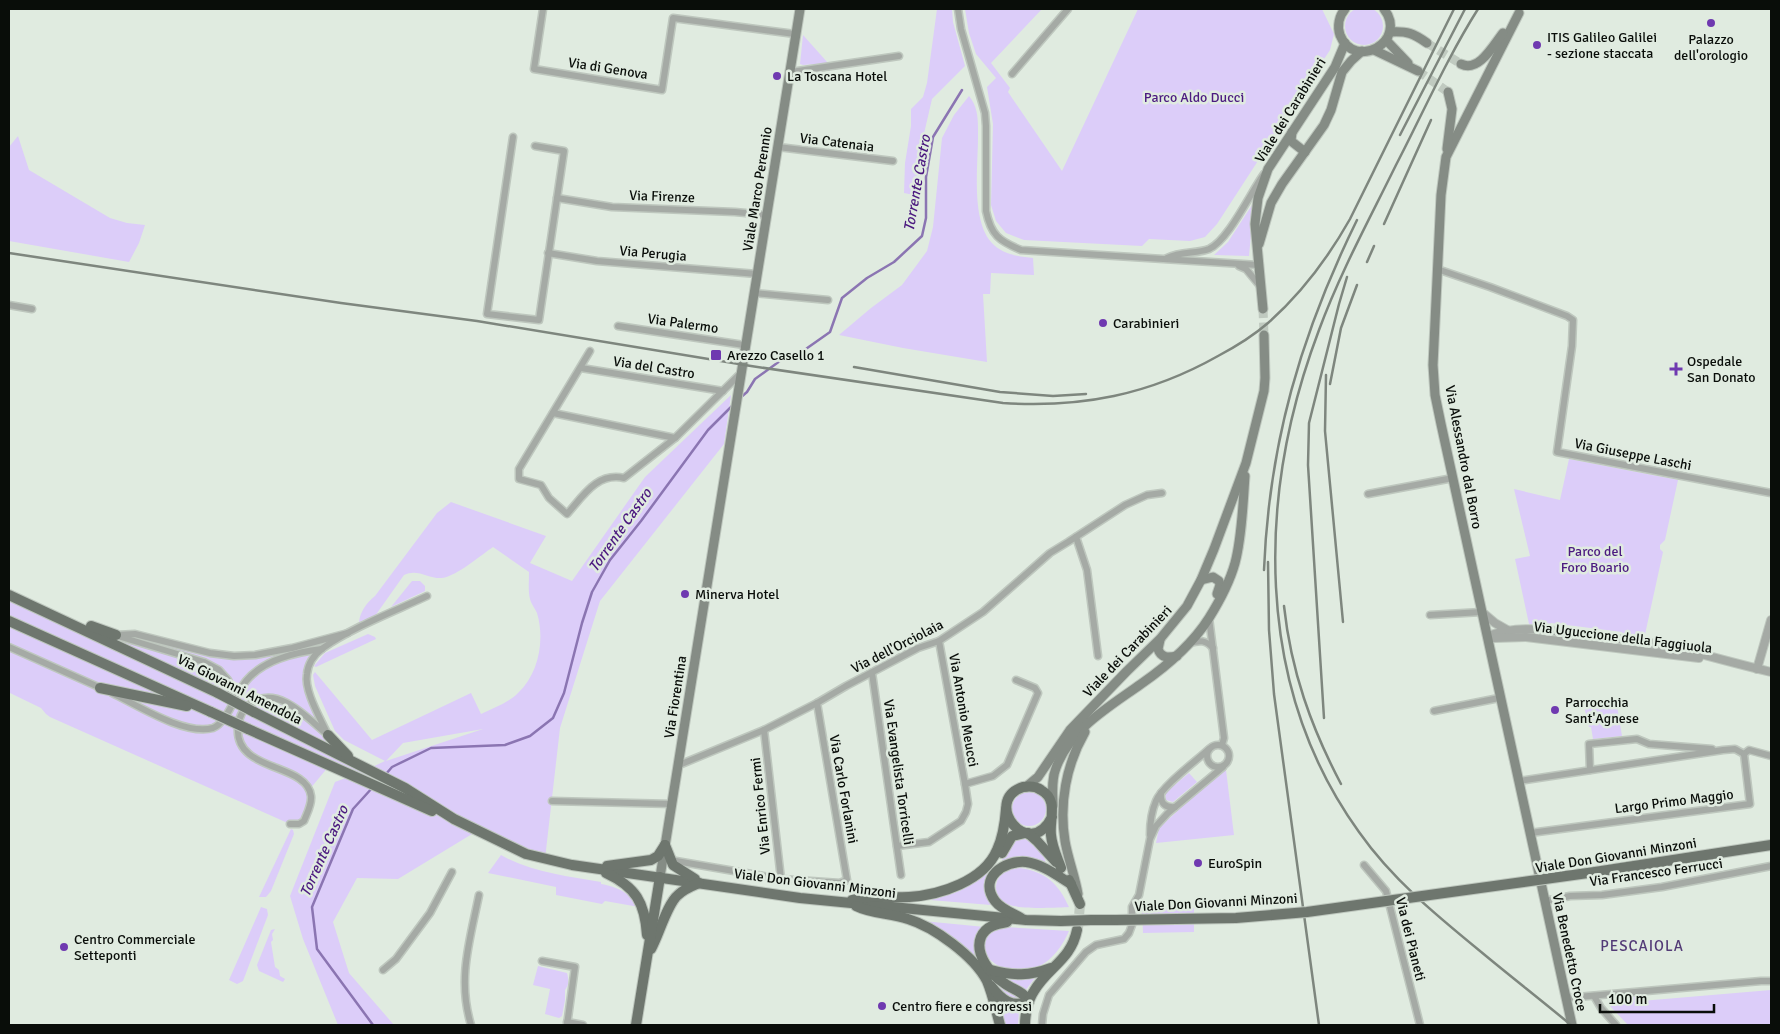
<svg xmlns="http://www.w3.org/2000/svg" width="1780" height="1034" viewBox="0 0 1780 1034" font-family="Signika,sans-serif">
	<style>
		.green { fill: #dccdf9; fill-rule: evenodd }
		.lines { fill: none; stroke-linecap: round; stroke-linejoin: round }
		.stream { stroke: #8b75b2; stroke-width: 2.5 }
		.secondary-tunnel { stroke: #c0cac0; stroke-width: 9; stroke-dasharray: 9 4.5; stroke-linecap: butt }
		.primary-tunnel { stroke: #c0cac0; stroke-width: 10; stroke-dasharray: 10 5; stroke-linecap: butt }
		.minor-casing { stroke: #bec7be; stroke-width: 9 }
		.tertiary-casing { stroke: #bec7be; stroke-width: 10 }
		.secondary-casing { stroke: #bec7be; stroke-width: 11 }
		.primary-casing { stroke: #bec7be; stroke-width: 12 }
		.minor { stroke: #a5aaa5; stroke-width: 6 }
		.tertiary { stroke: #a5aaa5; stroke-width: 8 }
		.secondary { stroke: #858c85; stroke-width: 9 }
		.primary { stroke: #6e766e; stroke-width: 10 }
		.rail { stroke: #7e867e; stroke-width: 2.5 }
		.primary-bridge-casing { stroke: #bec7be; stroke-width: 12; stroke-linecap: butt }
		.primary-bridge { stroke: #6e766e; stroke-width: 10 }
		.poi-dot { fill: #6f39b0; stroke: #e0ebe0; stroke-width: 2 }
		.labels { text-anchor: middle; stroke-width: 5; stroke-linejoin: round; paint-order: stroke }
		.poi-label { font-size: 14px; fill: #090d09; stroke: #e0ebe0; text-anchor: start }
		.street-label { font-size: 14px; fill: #090d09; stroke: #e0ebe0 }
		.park-label { font-size: 14px; fill: #4c1b80; stroke: #e0ebe0 }
		.water-label { font-size: 15px; font-style: italic; fill: #4b197f; stroke: #e0ebe0 }
		.neighbourhood-label { font-size: 15px; letter-spacing: 1px; fill: #523a76; stroke: #e0ebe0 }
	</style>
	<rect width="100%" height="100%" fill="#e0ebe0"/>
	<g class="green">
		<circle cx="1364" cy="26" r="19"/>
		<path d="M937 9H952L953 22 965 66 932 99 923 138 919 196 904 193 905 163 911 126V109L923 97 927 83Z"/>
		<path d="M965 9H1042L991 63 1010 88 1008 92 1062 171 1138 9H1322L1334 34 1330 50 1217 224 1205 237 1190 241 1149 239 1142 246 1024 240 1006 233 996 221 991 205 993 124 987 87 996 78 976 54 969 33Z"/>
		<path d="M803 35 828 63 803 65 800 64Z"/>
		<path d="M969 96C979 108 978 122 978 137 978 167 971 218 991 242 1001 254 1019 257 1033 258L1034 275 991 273 990 294H983L987 362 903 348 839 335 871 308 902 285 927 251 933 227 942 138 954 115Z"/>
		<path d="M18 136 29 170 110 218 127 223 145 225 139 243 129 262 9 241V147Z"/>
		<path d="M1254 202 1249 256 1214 255 1228 242Z"/>
		<path d="M731 395 724 444 600 601 560 728 545 859 477 831 398 879 357 878 333 922 349 973 394 1025H338L303 939 290 896 335 782 351 776 329 766 309 790 311 797 304 821 290 824 50 717 46 714 41 708 10 693 9 695V595L38 608 116 635 135 634 210 653 255 655 348 633 322 649 306 675 320 719 339 746 368 769 385 761 344 740 335 731 315 686 313 675 315 672 372 740 471 693 481 714C493 708 508 703 518 693 539 673 545 640 537 613 535 608 531 604 530 599 528 591 529 581 529 572L493 547C481 555 457 576 442 578 428 579 418 568 404 575L375 616 359 622C360 612 367 602 375 596L437 513 451 502 546 536 530 563 572 581 645 477ZM483 729 386 761 403 743Z"/>
		<path d="M1569 459 1678 480 1665 540 1660 545V549L1663 552 1644 639 1625 636 1622 632 1551 623 1548 626 1529 624 1515 559 1530 556 1514 489 1560 500Z"/>
		<path d="M412 581H420L425 586V591L391 607Z"/>
		<path d="M368 634 375 637 376 639 316 667 314 666 325 653Z"/>
		<path d="M1616 700 1622 736 1593 739 1591 727H1589L1584 706Z"/>
		<path d="M1226 770 1234 835 1156 843 1159 828 1220 772Z"/>
		<path d="M1189 773 1197 782 1173 802 1166 800 1165 793Z"/>
		<circle cx="1029" cy="809" r="17"/>
		<path d="M291 829 293 830 294 834 271 891 266 897H259Z"/>
		<path d="M1020 837C1033 842 1045 851 1046 865L1018 857 1003 861 1002 860 1011 841Z"/>
		<path d="M501 855C531 872 567 876 601 882V884C618 887 628 892 639 907L605 901 602 904 556 895V887L488 873Z"/>
		<path d="M1020 868C1046 872 1058 883 1069 907 1057 908 1021 909 1010 905 996 901 991 884 1002 874 1006 869 1014 869 1020 868Z"/>
		<path d="M989 871 985 889 991 905 930 900C955 894 970 888 989 871Z"/>
		<path d="M261 907 267 909 268 915 243 981 237 984 229 980Z"/>
		<path d="M1142 908H1194V932L1143 933Z"/>
		<path d="M923 921 985 927 975 946 1022 1001 1006 997Z"/>
		<path d="M1004 927 1069 931C1033 1014 944 945 1004 927Z"/>
		<path d="M275 929 272 934 273 940 271 942 275 967 279 970 280 976 285 979 283 982 259 971 257 965 271 930Z"/>
		<path d="M538 966 567 973C569 980 569 985 565 990V1000L562 1016 559 1018 545 1014 550 989 533 985Z"/>
		<path d="M1035 978 1025 991 1004 980Z"/>
		<path d="M1771 990V1025H1628L1610 1006 1609 1002 1612 997 1640 995 1642 997 1641 1001Z"/>
		<path d="M997 1004 1019 1011 1018 1025H1004Z"/>
	</g>
	<g class="lines">
		<g class="stream">
			<path d="M740 398 747 392 755 379 784 358 803 351 830 332 842 298 867 278 894 262 922 236 926 218V177L933 137 962 90"/>
			<path d="M386 774 392 767 431 748 505 745 530 736 553 718 564 693 582 623 592 592 610 560 641 521 708 430 733 405"/>
			<path d="M373 787 353 809 312 907 317 949 373 1025"/>
		</g>
		<g class="secondary-tunnel">
			<path d="M1427 43 1461 64"/>
			<path d="M1418 71 1448 92"/>
			<path d="M1263 309 1264 335"/>
		</g>
		<path class="primary-tunnel" d="M1078 929 1080 904"/>
		<defs>
			<g id="minor">
				<path d="M543 9 534 69 662 90 673 18 795 34"/>
				<path d="M958 9 961 29 985 113 986 126V211C991 235 999 241 1021 250L1258 265"/>
				<path d="M791 72 899 56"/>
				<path d="M1012 74 1068 9"/>
				<path d="M513 137 487 314 539 320 564 151 535 146"/>
				<path d="M778 147 893 161"/>
				<path d="M557 198 612 207 735 212 766 215"/>
				<path d="M548 253 597 261 757 274"/>
				<path d="M1167 258C1181 251 1196 254 1209 249 1228 241 1251 192 1264 174"/>
				<path d="M1239 266 1246 269 1260 286"/>
				<path d="M1437 269 1490 287 1567 316 1573 320 1572 346 1557 452 1771 493"/>
				<path d="M754 293 828 300"/>
				<path d="M9 305 32 309"/>
				<path d="M618 326 744 345"/>
				<path d="M590 351 519 469V479L541 485 549 498 567 514C583 496 597 472 624 478L675 438 740 374"/>
				<path d="M581 368 723 391"/>
				<path d="M553 413 675 438"/>
				<path d="M1368 494 1453 478"/>
				<path d="M1076 537 1087 570 1098 656"/>
				<path d="M1430 615 1482 612"/>
				<path d="M1209 618 1224 738 1222 745"/>
				<path d="M116 635 135 634 210 653 234 656 255 655 292 648 348 633"/>
				<path d="M121 637 204 662 219 670 228 680 230 685 231 702"/>
				<path d="M1190 643C1200 640 1206 640 1213 648"/>
				<path d="M9 647 103 689"/>
				<path d="M872 673 901 875"/>
				<path d="M112 693C137 705 185 736 213 728 227 723 236 693 246 681 263 660 297 652 322 649"/>
				<path d="M1434 711 1499 698"/>
				<path d="M764 730 781 879"/>
				<path d="M326 731C319 716 304 690 307 674 308 663 315 654 323 648 351 628 395 611 427 596"/>
				<circle cx="1218" cy="756" r="11"/>
				<path d="M1744 754 1749 750 1771 756"/>
				<path d="M679 765 764 730 817 703 846 686 918 648 939 641 983 612 1050 553 1068 542 1125 505 1147 495 1162 493"/>
				<path d="M1590 770 1589 744 1637 739 1649 744 1712 749"/>
				<path d="M1519 781 1723 750 1735 749 1744 754"/>
				<path d="M965 784 993 776 1007 765 1038 693 1035 688 1016 680"/>
				<path d="M1161 793C1160 803 1165 808 1175 807"/>
				<path d="M552 801 672 804"/>
				<path d="M290 824H299L304 821C307 813 312 805 311 796 307 762 234 773 238 727 239 716 244 707 253 702 280 686 308 719 328 735"/>
				<path d="M1530 833 1750 804 1744 754"/>
				<path d="M1150 835C1150 825 1152 810 1156 801 1162 786 1196 761 1209 749"/>
				<path d="M897 846 929 842 961 821 966 812 968 804 965 784 939 641"/>
				<path d="M670 860 781 879 840 883 847 880 817 703"/>
				<path d="M1364 865 1386 891 1420 1025"/>
				<path d="M1545 901 1570 896 1602 895 1662 887 1771 866"/>
				<path d="M542 961 575 967 567 1025"/>
				<path d="M383 970 396 959 430 913 452 872"/>
				<path d="M1594 996 1601 1008 1616 1025"/>
				<path d="M1566 998 1761 981H1771"/>
				<path d="M567 1022 583 1025"/>
				<path d="M471 1025C457 979 470 940 479 895"/>
				<path d="M1042 1025 1043 1014 1049 995 1086 952 1096 945 1124 939 1129 933 1132 925V907L1139 895 1150 839 1156 826 1168 813 1223 767"/>
			</g>
			<g id="tertiary">
				<path d="M1482 612 1495 623 1509 631"/>
				<path d="M1488 636C1520 624 1553 631 1587 635 1618 639 1651 642 1682 649 1712 657 1741 665 1771 672"/>
				<path d="M1494 638 1526 637 1699 658"/>
				<path d="M1757 669 1771 620"/>
			</g>
			<g id="secondary">
				<path d="M1345 9C1339 16 1337 26 1340 35 1354 71 1409 42 1384 9"/>
				<path d="M1519 13 1446 157 1441 195 1433 365 1435 395 1441 424 1572 1025"/>
				<path d="M1390 32C1407 31 1413 33 1427 43"/>
				<path d="M1386 40 1408 63"/>
				<path d="M1374 50 1418 71"/>
				<path d="M1461 64C1479 73 1494 44 1503 33"/>
				<path d="M1292 132 1291 141 1305 152"/>
				<path d="M1447 149 1452 109 1448 92"/>
				<path d="M1259 244 1271 203 1282 184 1324 125 1331 110 1342 72 1351 61 1362 51"/>
				<path d="M1263 309 1255 224 1258 198 1268 169 1335 67 1345 43"/>
				<path d="M1201 580 1213 577 1219 581 1220 585 1217 594"/>
				<path d="M1160 640 1158 649C1161 658 1168 658 1177 656"/>
				<path d="M1026 787 1038 777 1070 730 1127 671 1160 639 1187 606 1201 580 1214 549 1246 463 1264 391 1265 378 1264 335"/>
				<path d="M1053 806C1053 794 1051 780 1056 768 1070 729 1109 707 1141 684 1167 666 1192 645 1209 618 1219 602 1230 581 1235 563 1242 537 1243 503 1245 476"/>
				<path d="M660 877 800 9"/>
				<path d="M1078 894C1075 876 1068 859 1065 841 1059 804 1066 765 1085 732"/>
			</g>
			<g id="primary">
				<path d="M9 595 218 693"/>
				<path d="M9 621 211 712"/>
				<path d="M91 626 116 635"/>
				<path d="M100 688 187 706"/>
				<path d="M254 712 405 788 454 819 526 854 572 865 800 898 1026 920 1061 921"/>
				<path d="M248 729 432 811"/>
				<path d="M328 735 348 756"/>
				<path d="M1052 817C1029 863 981 801 1023 787 1029 786 1036 786 1041 790 1059 800 1049 819 1051 835 1052 847 1057 857 1061 868"/>
				<path d="M1028 833 1037 841 1056 862"/>
				<path d="M665 845 673 865 695 879"/>
				<path d="M1002 853 1012 836 1025 833"/>
				<path d="M607 866 651 860 658 856 665 845"/>
				<path d="M1595 872 1771 845"/>
				<path d="M606 873C636 887 645 903 647 935"/>
				<path d="M1069 880 1080 904"/>
				<path d="M852 900C874 894 888 898 909 897 940 895 984 881 997 850 1003 837 1005 823 1006 809"/>
				<path d="M856 906C872 914 890 913 908 919 934 927 974 956 987 981 993 995 996 1011 1000 1025"/>
				<path d="M1021 918C1012 913 1001 909 995 901 978 878 1004 860 1026 862 1042 864 1058 876 1071 884"/>
				<path d="M1091 920H1116"/>
				<path d="M1007 922C996 924 986 926 981 937 974 954 991 975 1004 983 1013 990 1023 991 1029 1001"/>
				<path d="M651 949C659 935 667 904 678 895 684 889 692 886 699 883"/>
				<path d="M991 970C1013 976 1030 976 1051 968"/>
				<path d="M991 986C1001 999 1012 1009 1029 1001"/>
				<path d="M636 1025 660 877"/>
				<path d="M1025 1025C1025 1014 1028 1000 1034 991 1048 967 1071 960 1077 930"/>
			</g>
		</defs>
		<use href="#minor" class="minor-casing"/>
		<use href="#tertiary" class="tertiary-casing"/>
		<use href="#secondary" class="secondary-casing"/>
		<use href="#primary" class="primary-casing"/>
		<use href="#minor" class="minor"/>
		<use href="#tertiary" class="tertiary"/>
		<use href="#secondary" class="secondary"/>
		<use href="#primary" class="primary"/>
		<g class="rail">
			<path d="M1478 9C1447 58 1423 113 1396 165 1369 220 1340 273 1319 330 1257 494 1253 685 1359 832 1392 879 1436 915 1480 951 1510 976 1541 1000 1571 1025"/>
			<path d="M1400 135 1465 9"/>
			<path d="M1384 224 1431 120"/>
			<path d="M9 253 341 303 477 321 751 366 1003 403C1081 408 1149 395 1218 356 1235 347 1253 336 1268 323 1302 293 1328 258 1350 219L1454 9"/>
			<path d="M1367 262 1374 246"/>
			<path d="M854 367 1000 392 1053 396 1086 394"/>
			<path d="M1326 375 1325 431 1343 622"/>
			<path d="M1330 384 1341 328 1357 285"/>
			<path d="M1268 562 1269 630 1274 694 1319 1025"/>
			<path d="M1264 570C1269 443 1301 334 1357 220"/>
			<path d="M1284 606C1291 671 1311 727 1341 784"/>
			<path d="M1324 718 1308 465 1309 423 1339 304 1347 277"/>
		</g>
		<defs>
			<g id="primary-bridge">
				<path d="M218 693 254 712"/>
				<path d="M211 712 248 729"/>
				<path d="M1116 920 1236 918 1307 912 1595 872"/>
				<path d="M1061 921 1091 920"/>
			</g>
		</defs>
		<use href="#primary-bridge" class="primary-bridge-casing"/>
		<use href="#primary-bridge" class="primary-bridge"/>
	</g>
	<g class="poi-dot">
		<circle cx="1711" cy="23" r="5"/>
		<circle cx="1537" cy="45" r="5"/>
		<circle cx="777" cy="76" r="5"/>
		<circle cx="1103" cy="323" r="5"/>
		<rect x="710" y="349" width="12" height="12" rx="2.5"/>
		<path d="M1673.5 361.5h5v5h5v5h-5v5h-5v-5h-5v-5h5z"/>
		<circle cx="685" cy="594" r="5"/>
		<circle cx="1555" cy="710" r="5"/>
		<circle cx="1198" cy="863" r="5"/>
		<circle cx="64" cy="947" r="5"/>
		<circle cx="882" cy="1006" r="5"/>
	</g>
	<g class="labels">
		<g class="poi-label">
			<text x="1547" y="42">ITIS Galileo Galilei<tspan x="1547" dy="16">- sezione staccata</tspan></text>
			<text x="1711" y="44" text-anchor="middle">Palazzo<tspan x="1711" dy="16">dell'orologio</tspan></text>
			<text x="787" y="81">La Toscana Hotel</text>
			<text x="1113" y="328">Carabinieri</text>
			<text x="727" y="360">Arezzo Casello 1</text>
			<text x="1687" y="366">Ospedale<tspan x="1687" dy="16">San Donato</tspan></text>
			<text x="695" y="599">Minerva Hotel</text>
			<text x="1565" y="707">Parrocchia<tspan x="1565" dy="16">Sant'Agnese</tspan></text>
			<text x="1208" y="868">EuroSpin</text>
			<text x="74" y="944">Centro Commerciale<tspan x="74" dy="16">Setteponti</tspan></text>
			<text x="892" y="1011">Centro fiere e congressi</text>
		</g>
		<g class="street-label">
			<text transform="translate(608 68) rotate(9)" y="5">Via di Genova</text>
			<text transform="translate(1290 110) rotate(-58)" y="5">Viale dei Carabinieri</text>
			<text transform="translate(837 142) rotate(7)" y="5">Via Catenaia</text>
			<text transform="translate(757 189) rotate(-81)" y="5">Viale Marco Perennio</text>
			<text transform="translate(662 196) rotate(2)" y="5">Via Firenze</text>
			<text transform="translate(653 253) rotate(5)" y="5">Via Perugia</text>
			<text transform="translate(683 323) rotate(8)" y="5">Via Palermo</text>
			<text transform="translate(654 367) rotate(9)" y="5">Via del Castro</text>
			<text transform="translate(1633 454) rotate(11)" y="5">Via Giuseppe Laschi</text>
			<text transform="translate(1464 457) rotate(79)" y="5">Via Alessandro dal Borro</text>
			<text transform="translate(1623 637) rotate(7)" y="5">Via Uguccione della Faggiuola</text>
			<text transform="translate(897 646) rotate(-27)" y="5">Via dell'Orciolaia</text>
			<text transform="translate(1127 651) rotate(-46)" y="5">Viale dei Carabinieri</text>
			<text transform="translate(240 689) rotate(27)" y="5">Via Giovanni Amendola</text>
			<text transform="translate(675 697) rotate(-81)" y="5">Via Fiorentina</text>
			<text transform="translate(964 710) rotate(80)" y="5">Via Antonio Meucci</text>
			<text transform="translate(899 772) rotate(82)" y="5">Via Evangelista Torricelli</text>
			<text transform="translate(844 789) rotate(80)" y="5">Via Carlo Forlanini</text>
			<text transform="translate(1674 801) rotate(-7)" y="5">Largo Primo Maggio</text>
			<text transform="translate(760 806) rotate(-96)" y="5">Via Enrico Fermi</text>
			<text transform="translate(1616 855) rotate(-9)" y="5">Viale Don Giovanni Minzoni</text>
			<text transform="translate(1656 872) rotate(-8)" y="5">Via Francesco Ferrucci</text>
			<text transform="translate(815 883) rotate(7)" y="5">Viale Don Giovanni Minzoni</text>
			<text transform="translate(1216 902) rotate(-3)" y="5">Viale Don Giovanni Minzoni</text>
			<text transform="translate(1411 939) rotate(76)" y="5">Via dei Pianeti</text>
			<text transform="translate(1570 952) rotate(78)" y="5">Via Benedetto Croce</text>
		</g>
		<g class="park-label">
			<text x="1194" y="102">Parco Aldo Ducci</text>
			<text x="1595" y="556">Parco del<tspan x="1595" dy="16">Foro Boario</tspan></text>
		</g>
		<g class="water-label">
			<text transform="translate(917 183) rotate(-80)" y="5">Torrente Castro</text>
			<text transform="translate(620 530) rotate(-55)" y="5">Torrente Castro</text>
			<text transform="translate(324 851) rotate(-66)" y="5">Torrente Castro</text>
		</g>
		<g class="neighbourhood-label">
			<text x="1642" y="951">PESCAIOLA</text>
		</g>
	</g>
	<rect width="1780" height="1034" fill="none" stroke="#090d09" stroke-width="20"/>
	<path d="M1600 1004v8h114v-8" fill="none" stroke="#090d09" stroke-width="2.5"/>
	<text x="1608" y="1004" font-size="15" fill="#090d09" stroke="#e0ebe0" stroke-width="4" paint-order="stroke">100 m</text>
</svg>
